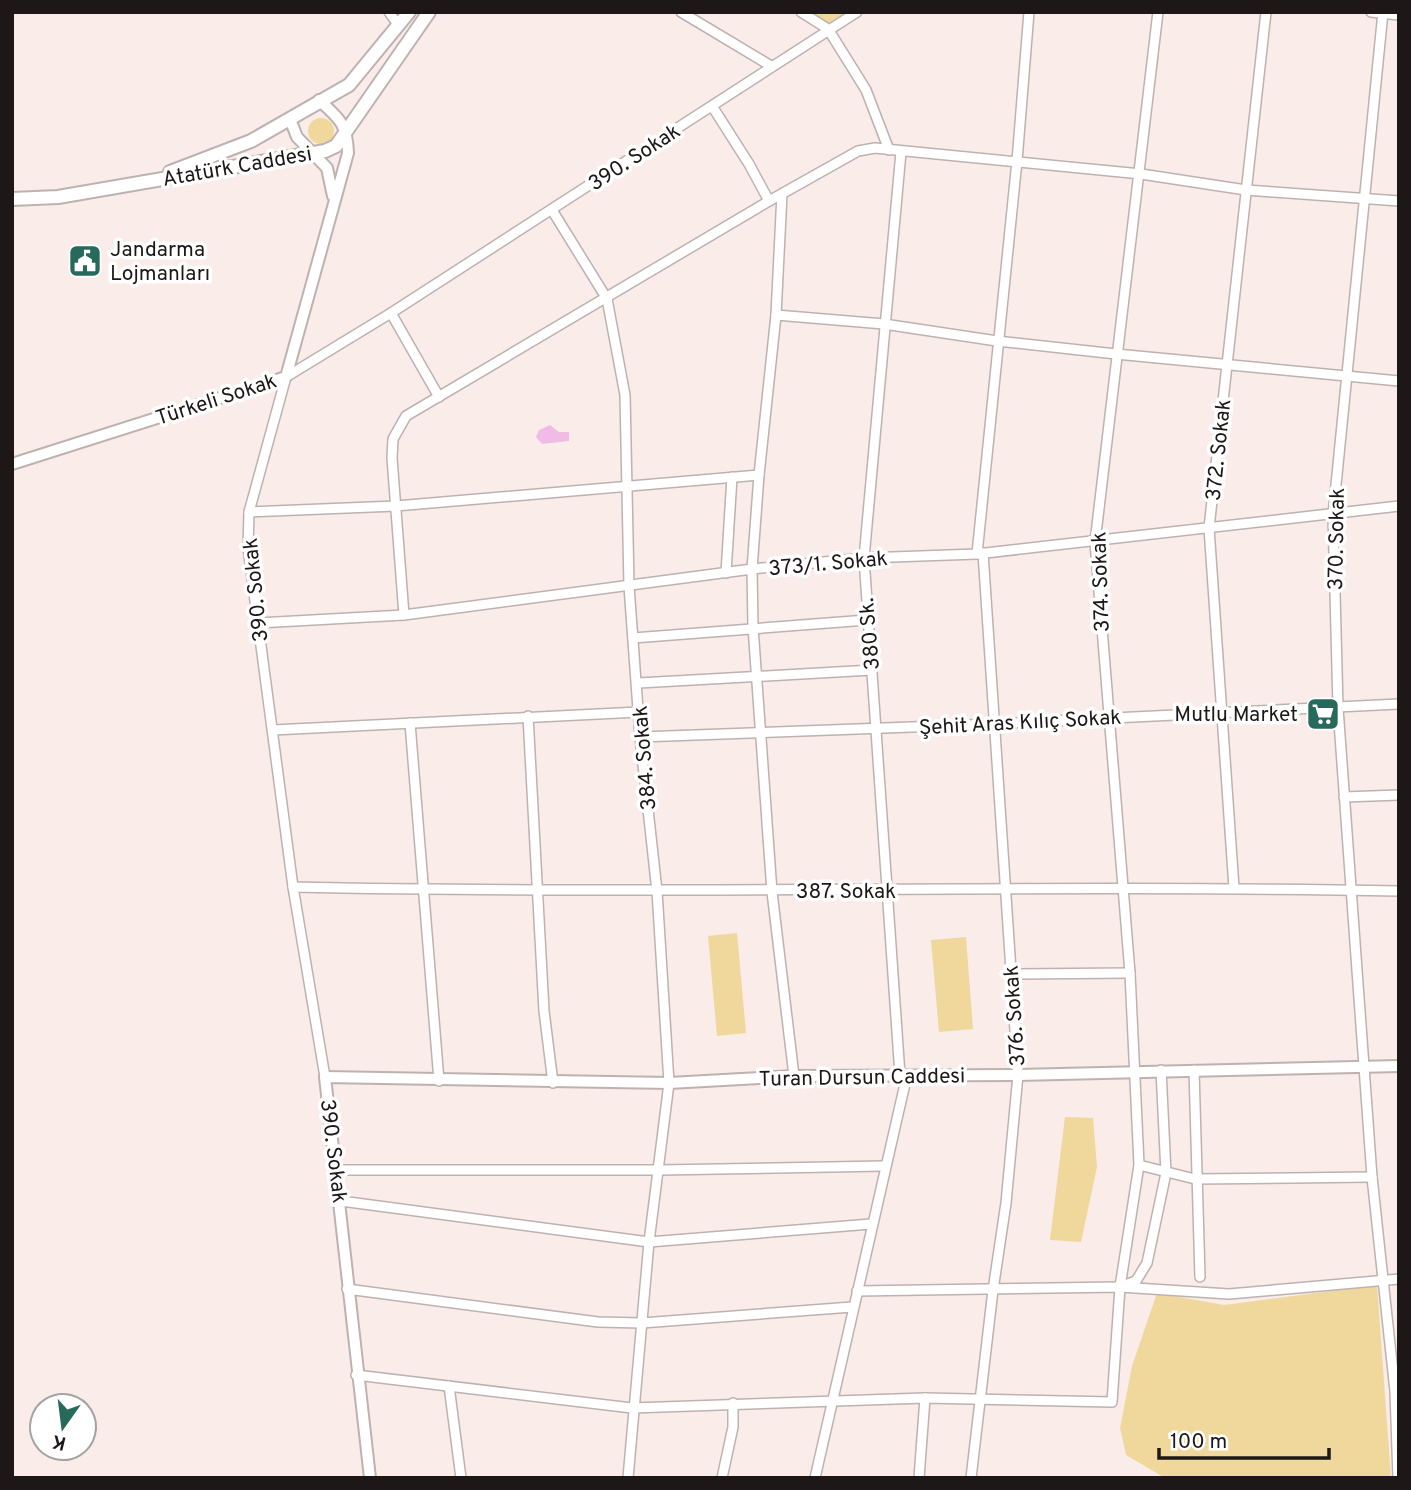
<svg xmlns="http://www.w3.org/2000/svg" width="1411" height="1490" viewBox="0 0 1411 1490" font-family="Overpass,sans-serif">
	<style>
		.green { fill: #f0d89c }
		.water { fill: #f1bbe7 }
		.lines { fill: none; stroke-linecap: round; stroke-linejoin: round }
		.minor-casing { stroke: #beb2b0; stroke-width: 12 }
		.tertiary-casing { stroke: #beb2b0; stroke-width: 14 }
		.secondary-casing { stroke: #beb2b0; stroke-width: 16 }
		.minor { stroke: #fff; stroke-width: 9 }
		.tertiary { stroke: #fff; stroke-width: 10 }
		.secondary { stroke: #fff; stroke-width: 12 }
		.labels { text-anchor: middle; stroke-width: 7; stroke-linejoin: round; paint-order: stroke }
		.street-label { font-size: 21px; fill: #1d1817; stroke: #fff }
		.poi-label { font-size: 21px; fill: #1d1817; stroke: #fff; text-anchor: start }
	</style>
	<rect width="100%" height="100%" fill="#f9ece9"/>
	<g class="green">
		<path d="M801 12H846L828 29Z"/>
		<circle cx="321" cy="131" r="13"/>
		<path d="M737 933 746 1033 717 1036 708 936Z"/>
		<path d="M966 937 973 1029 939 1032 931 940Z"/>
		<path d="M1065 1117 1093 1118 1097 1167 1081 1242 1050 1240Z"/>
		<path d="M1377 1285 1391 1478H1165L1126 1455 1120 1428 1132 1366 1157 1293 1224 1305Z"/>
	</g>
	<path class="water" d="M550 425 559 432H569V441L542 444 536 437 539 430Z"/>
	<g class="lines">
		<defs>
			<g id="minor">
				<path d="M389 12 399 26"/>
				<path d="M681 12 771 66"/>
				<path d="M801 12 828 29 866 90 889 150"/>
				<path d="M1371 12 1399 15"/>
				<path d="M1383 12 1333 515 1338 708 1372 1177 1395 1391 1398 1478"/>
				<path d="M712 106 749 164 769 201"/>
				<path d="M782 194 776 315 759 475 752 569 753 627 772 892 794 1076"/>
				<path d="M552 210 607 299 625 395 629 586 640 737 657 891 669 1083 649 1242 628 1478"/>
				<path d="M391 313 439 397"/>
				<path d="M776 315 884 324 997 341 1116 354 1399 381"/>
				<path d="M249 512 396 506 759 475"/>
				<path d="M977 554 1017 161 1029 12"/>
				<path d="M726 573 732 477"/>
				<path d="M404 615 392 458 393 439 406 416 769 201 858 151 875 148 1141 174 1246 190 1399 201"/>
				<path d="M258 623 404 615 752 569 864 558 977 554 1399 506"/>
				<path d="M633 638 867 620"/>
				<path d="M639 683 872 670"/>
				<path d="M528 716 544 1011 553 1083"/>
				<path d="M410 723 439 1081"/>
				<path d="M273 730 639 712"/>
				<path d="M640 737 993 724 1399 704"/>
				<path d="M1344 797 1399 795"/>
				<path d="M293 887C662 895 1030 884 1399 891"/>
				<path d="M1234 888 1209 528 1266 12"/>
				<path d="M1011 974 1130 973"/>
				<path d="M1194 1070 1200 1277"/>
				<path d="M900 1075 864 558 901 152"/>
				<path d="M325 1077 293 887 248 548 249 512 286 377 391 313 857 12"/>
				<path d="M1139 1165 1195 1179 1372 1177"/>
				<path d="M338 1170H660L884 1166"/>
				<path d="M341 1201 649 1242 871 1224"/>
				<path d="M1125 1285 1136 1281 1147 1263 1166 1173 1161 1070"/>
				<path d="M347 1289 598 1322 642 1323 852 1307"/>
				<path d="M857 1291 1120 1287 1229 1294 1399 1279"/>
				<path d="M356 1375 632 1408 925 1398 1112 1402 1120 1287 1139 1165 1138 1143 1130 973 1095 542 1158 12"/>
				<path d="M449 1386 461 1478"/>
				<path d="M722 1478 733 1427V1403"/>
				<path d="M815 1478 907 1075"/>
				<path d="M919 1478 925 1398"/>
				<path d="M971 1478 993 1290 1006 1203 1018 1075 983 553"/>
			</g>
			<g id="tertiary">
				<path d="M290 119 297 137 327 168 333 196"/>
				<path d="M12 464 286 377 348 153C347 124 340 119 319 100"/>
				<path d="M370 1478 325 1077 669 1083 794 1076 1018 1075 1399 1066"/>
			</g>
			<g id="secondary">
				<path d="M170 172 251 141 349 85 409 12"/>
				<path d="M12 199 58 197 325 151 336 146 429 12"/>
			</g>
		</defs>
		<use href="#minor" class="minor-casing"/>
		<use href="#tertiary" class="tertiary-casing"/>
		<use href="#secondary" class="secondary-casing"/>
		<use href="#minor" class="minor"/>
		<use href="#tertiary" class="tertiary"/>
		<use href="#secondary" class="secondary"/>
	</g>
	<defs>
		<symbol id="civic-square" viewBox="-11 -11 22 22"><rect x="-9" y="-9" width="18" height="18" rx="4" fill="#276a5c" stroke="#fff"/><path d="M-.6-6.5H3V-4.5H.6V-3L4-1V1h2V6H-6V1h2V-1L-.6-3ZM-1.2 2.5V6h2.4V2.5Z" fill="#fff"/></symbol>
		<symbol id="supermarket-square" viewBox="-11 -11 22 22"><rect x="-9" y="-9" width="18" height="18" rx="4" fill="#276a5c" stroke="#fff"/><path d="M-6-5.5h2.5l.6 2H6L4.5 2H-2.5L-4.4-4H-6ZM-1.5 3.2a1.3 1.3 0 1 0 .1 0ZM3 3.2a1.3 1.3 0 1 0 .1 0Z" fill="#fff"/></symbol>
	</defs>
	<g fill-rule="evenodd">
		<use href="#civic-square" x="66" y="242" width="38" height="38"/>
		<use href="#supermarket-square" x="1304" y="695" width="38" height="38"/>
	</g>
	<g class="labels">
		<g class="street-label">
			<text transform="translate(634 157) rotate(-33)" y="7">390. Sokak</text>
			<text transform="translate(237 166) rotate(-10)" y="7">Atatürk Caddesi</text>
			<text transform="translate(216 399) rotate(-18)" y="7">Türkeli Sokak</text>
			<text transform="translate(1218 450) rotate(-84)" y="7">372. Sokak</text>
			<text transform="translate(1336 539) rotate(-89)" y="7">370. Sokak</text>
			<text transform="translate(828 563) rotate(-5)" y="7">373/1. Sokak</text>
			<text transform="translate(1100 582) rotate(-92)" y="7">374. Sokak</text>
			<text transform="translate(255 590) rotate(-96)" y="7">390. Sokak</text>
			<text transform="translate(869 634) rotate(-95)" y="7">380 Sk.</text>
			<text transform="translate(1020 722) rotate(-3)" y="7">Şehit Aras Kılıç Sokak</text>
			<text transform="translate(644 758) rotate(-95)" y="7">384. Sokak</text>
			<text x="846" y="898">387. Sokak</text>
			<text transform="translate(1014 1016) rotate(-94)" y="7">376. Sokak</text>
			<text transform="translate(862 1077) rotate(-1)" y="7">Turan Dursun Caddesi</text>
			<text transform="translate(334 1151) rotate(83)" y="7">390. Sokak</text>
		</g>
		<g class="poi-label">
			<text x="110" y="256">Jandarma<tspan x="110" dy="24">Lojmanları</tspan></text>
			<text x="1298" y="721" text-anchor="end">Mutlu Market</text>
		</g>
	</g>
	<rect width="1411" height="1490" fill="none" stroke="#1d1817" stroke-width="28"/>
	<g transform="translate(63 1427) rotate(194)"><circle r="33" fill="#ffffff" stroke="#a5a3a2" stroke-width="2"/>
	<path d="M0-5L12 26L0 18L-12 26Z" fill="#276a5c"/>
	<text y="-10" font-size="19" font-weight="bold" text-anchor="middle" fill="#1d1817">K</text>
	</g>
	<path d="M1159 1448v10h170v-10" fill="none" stroke="#1d1817" stroke-width="3.5"/>
	<text x="1170" y="1448" font-size="21" fill="#1d1817" stroke="#ffffff" stroke-width="5" paint-order="stroke">100 m</text>
</svg>
